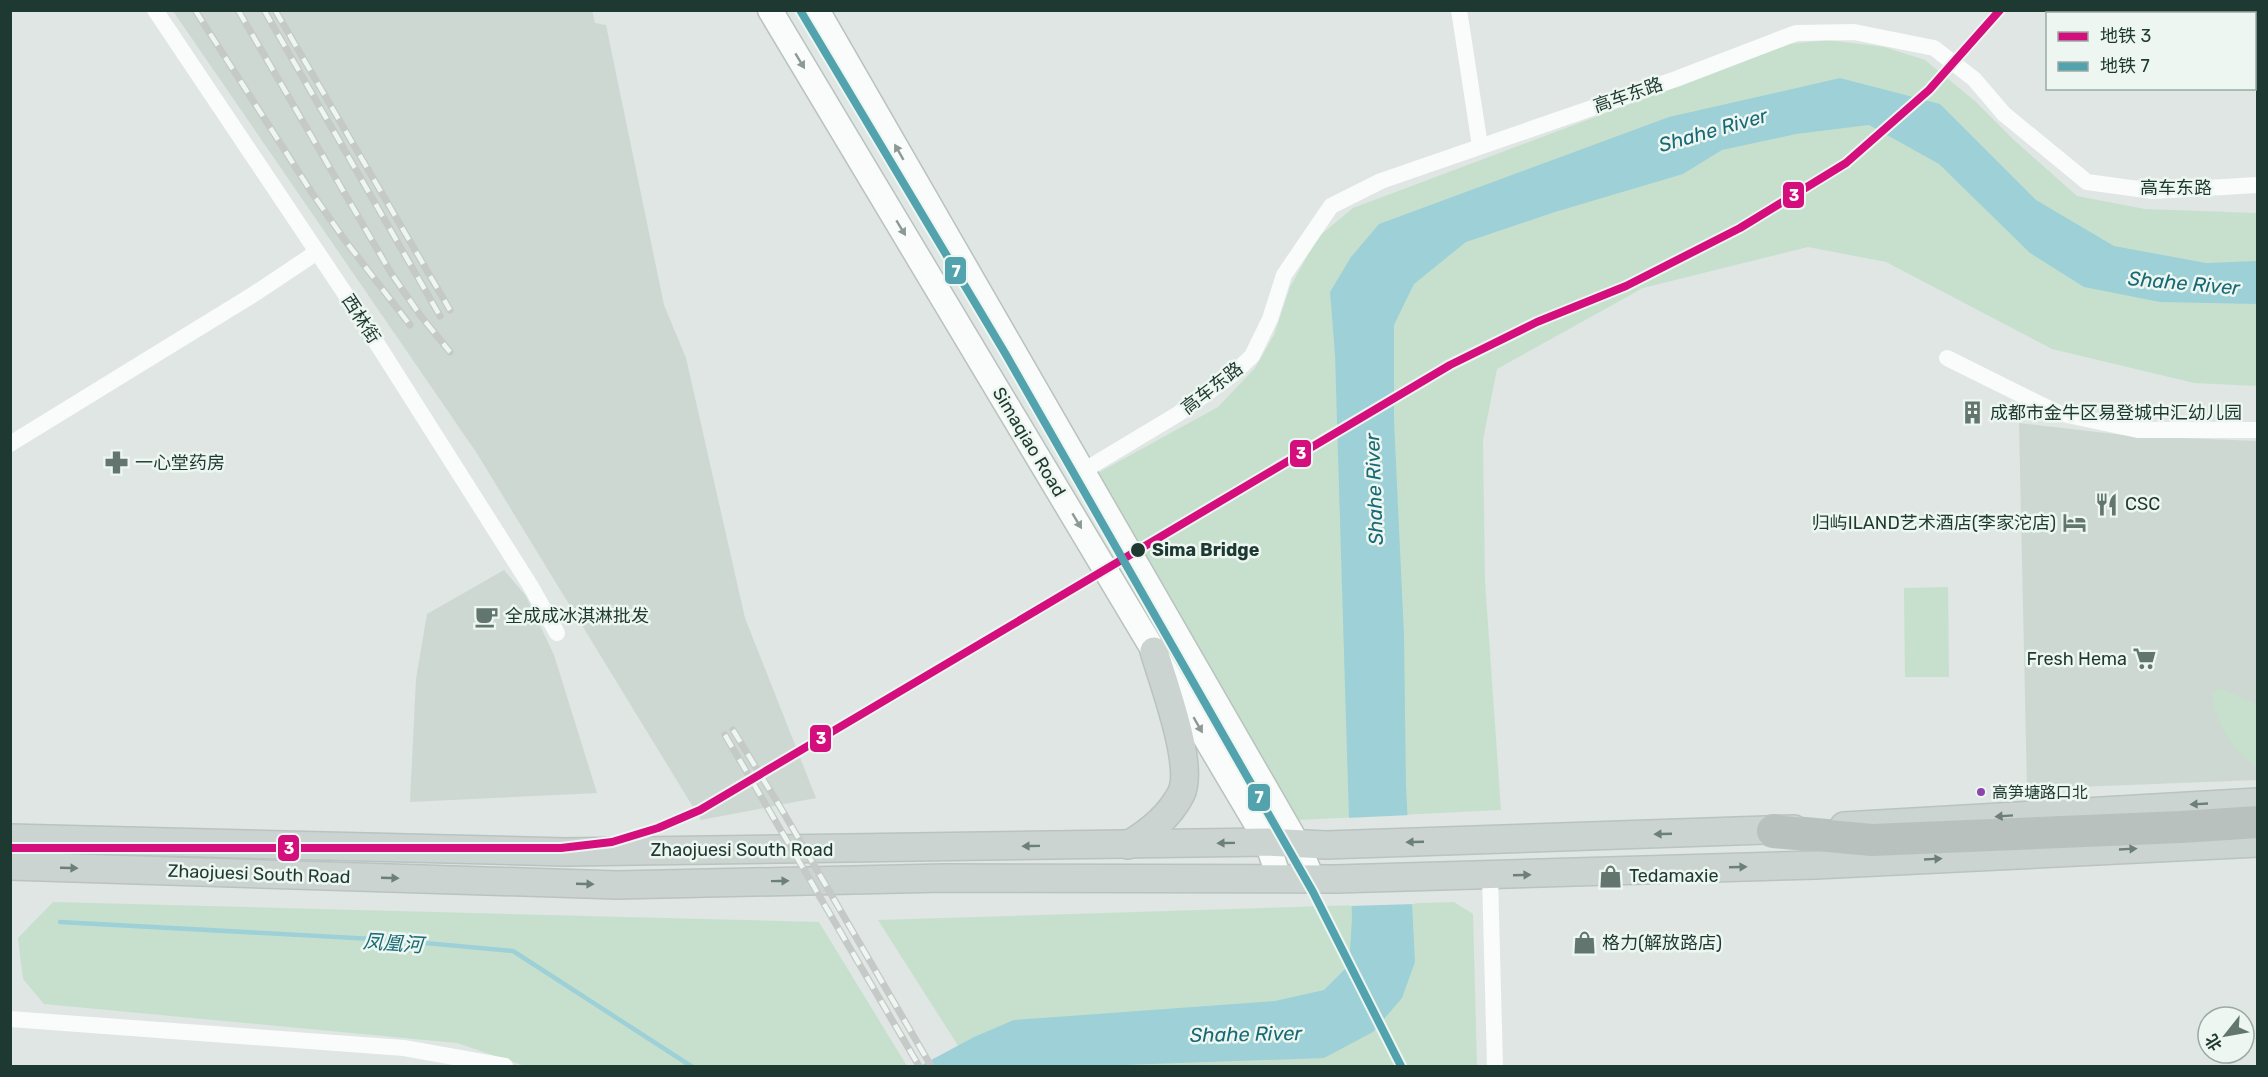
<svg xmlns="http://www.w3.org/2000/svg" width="2268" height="1077" viewBox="0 0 2268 1077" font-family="Rubik,'Noto Sans SC',sans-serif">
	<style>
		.built { fill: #cdd8d3 }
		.green { fill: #c7e0ce }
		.water { fill: #9dd1d7 }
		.pier { fill: #dfe6e3 }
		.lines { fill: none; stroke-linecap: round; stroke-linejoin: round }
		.stream { stroke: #9dd1d7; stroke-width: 4.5 }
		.secondary-casing { stroke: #b9c3be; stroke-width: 27 }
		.primary-casing { stroke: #bac3c0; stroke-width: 30 }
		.highway-casing { stroke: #bac3c0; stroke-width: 34 }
		.street { stroke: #fafbfb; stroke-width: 16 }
		.secondary { stroke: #fafbfb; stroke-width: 24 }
		.primary { stroke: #cbd4d1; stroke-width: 27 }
		.highway { stroke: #b8c1be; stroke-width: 32 }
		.rail-casing { stroke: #c5c9c8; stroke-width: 7 }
		.rail { stroke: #edf6f1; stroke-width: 4.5; stroke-dasharray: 14; stroke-linecap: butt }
		.metro-1-casing { stroke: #edf6f1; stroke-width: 12 }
		.metro-2-casing { stroke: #edf6f1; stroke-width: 12 }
		.metro-1 { stroke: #d40f7d; stroke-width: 8 }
		.metro-2 { stroke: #53a3ae; stroke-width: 8 }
		.oneway { fill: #8c9a96 }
		.oneway2 { fill: #6c7f79 }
		.stop-dot { fill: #1e3931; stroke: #edf6f1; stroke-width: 2 }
		.bus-dot { fill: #8e44ad; stroke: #edf6f1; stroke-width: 2 }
		.labels { text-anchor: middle; stroke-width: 5; stroke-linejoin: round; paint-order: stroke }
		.bus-label { font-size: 16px; fill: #1e3931; stroke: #edf6f1; text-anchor: start }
		.street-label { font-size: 18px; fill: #1e3931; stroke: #edf6f1 }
		.poi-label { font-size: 18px; fill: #1e3931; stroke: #edf6f1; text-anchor: start }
		.stop-label { font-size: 18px; font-weight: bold; fill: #1e3931; stroke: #edf6f1; text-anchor: start }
		.water-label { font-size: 20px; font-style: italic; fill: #176a76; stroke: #edf6f1 }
		.line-badge { stroke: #edf6f1; stroke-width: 2 }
		.badge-label { font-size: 16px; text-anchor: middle; font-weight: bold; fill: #fff }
	</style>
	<rect width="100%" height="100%" fill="#dfe6e3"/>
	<g class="built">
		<path d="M592 10 595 23 606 25 664 305 686 358 745 618 816 798 701 820 476 452 173 11Z"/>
		<path d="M2019 423 2132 436 2257 441V780L2027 789Z"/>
		<path d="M504 570 526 596 554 655 597 793 410 802 416 679 427 614Z"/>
	</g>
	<g class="green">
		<path d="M1827 40 1884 47 1925 60 1975 101 2015 141 2077 196 2145 209 2257 213V386L2194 383 2052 349 1886 262 1808 247 1643 288 1497 369 1483 440 1485 581 1501 810 1297 820 1096 474 1218 407 1255 368 1274 335 1290 287 1318 237 1353 208 1790 44Z"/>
		<path d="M1948 587 1949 677H1905L1904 588Z"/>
		<path d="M2220 688 2257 705V767C2232 753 2216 721 2212 693Z"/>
		<path d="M53 902 819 922 907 1066H525L457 1043 44 1004 23 979 18 938Z"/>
		<path d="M1454 902 1473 914 1477 1066H971L878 920Z"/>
	</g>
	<path class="water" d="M1840 78 1940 104 2036 200 2114 246 2206 263 2257 261V304L2160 302 2084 287 2030 253 1939 164 1869 125 1796 134 1722 150 1683 174 1555 212 1466 242 1414 284 1394 325V420L1404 635 1406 786 1415 962 1402 998 1373 1032 1324 1058 1094 1066H920L974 1037 1014 1020 1275 1001 1324 990 1349 965 1352 919 1335 355 1330 292 1351 257 1379 224 1669 117Z"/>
	<path class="pier" d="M1411 815 1415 904 1349 906 1346 818Z"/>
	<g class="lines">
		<path class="stream" d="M60 922 392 940 513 951 691 1066"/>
		<defs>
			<g id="secondary">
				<path d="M770 10 1154 651 1267 842 1279 878"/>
				<path d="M817 10 1297 843 1312 878"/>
			</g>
			<g id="primary">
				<path d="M1844 826 2258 802"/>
				<path d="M10 838 565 852 1267 842 1326 845 1794 829"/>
				<path d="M1128 845C1150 832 1169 817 1181 794 1195 766 1163 682 1154 651"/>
				<path d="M10 866 617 885 944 878 1336 879 1816 865 2258 843"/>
			</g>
			<path id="highway" d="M1773 831 1872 840 2181 827 2258 822"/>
		</defs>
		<use href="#secondary" class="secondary-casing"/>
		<use href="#primary" class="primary-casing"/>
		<use href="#highway" class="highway-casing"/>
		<g class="street">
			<path d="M155 10 350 301 530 585 557 633"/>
			<path d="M1459 10 1480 146"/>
			<path d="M1947 358 2058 413 2138 430H2258"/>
			<path d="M10 444 254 294 317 252"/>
			<path d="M1083 471 1178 414 1233 374 1252 356 1270 319 1284 275 1331 206 1381 181 1676 79 1796 33 1854 32 1934 48 1974 79 2004 114 2087 182 2153 191 2258 185"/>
			<path d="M1490 876 1495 1066"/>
			<path d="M10 1019 404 1048 505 1066"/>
		</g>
		<use href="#secondary" class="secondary"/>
		<use href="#primary" class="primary"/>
		<use href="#highway" class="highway"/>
		<defs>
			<g id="rail">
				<path d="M195 10 312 193 344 239 410 325"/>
				<path d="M238 10 391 273 420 315 450 352"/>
				<path d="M264 10 440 316"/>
				<path d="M275 10 450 310"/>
				<path d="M733 730 782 810 931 1066"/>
				<path d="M725 735 919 1066"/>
			</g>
		</defs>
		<use href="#rail" class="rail-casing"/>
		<use href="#rail" class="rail"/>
		<defs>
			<path id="metro-1" d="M10 848H561L612 842 658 828 700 810 1450 365 1537 322 1626 286 1740 228 1846 163 1929 90 2000 10"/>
			<path id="metro-2" d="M800 10 1005 353 1313 892 1401 1066"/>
		</defs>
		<use href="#metro-1" class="metro-1-casing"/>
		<use href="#metro-2" class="metro-2-casing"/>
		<use href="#metro-1" class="metro-1"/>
		<use href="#metro-2" class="metro-2"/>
	</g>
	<defs><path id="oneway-solid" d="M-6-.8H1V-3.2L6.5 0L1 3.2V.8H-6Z" transform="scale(1.5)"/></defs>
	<g class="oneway">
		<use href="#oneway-solid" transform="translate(800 61) rotate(59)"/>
		<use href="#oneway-solid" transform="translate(899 152) rotate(-120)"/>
		<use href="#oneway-solid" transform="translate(901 228) rotate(59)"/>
		<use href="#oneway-solid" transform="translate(1077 521) rotate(59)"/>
		<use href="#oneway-solid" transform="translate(1198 725) rotate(60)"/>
	</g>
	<g class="oneway2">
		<use href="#oneway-solid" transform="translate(2199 804) rotate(177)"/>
		<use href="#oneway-solid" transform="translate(2004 816) rotate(176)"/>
		<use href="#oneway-solid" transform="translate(1663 834) rotate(178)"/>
		<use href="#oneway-solid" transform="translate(1415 842) rotate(178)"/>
		<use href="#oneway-solid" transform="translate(1226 843) rotate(179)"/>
		<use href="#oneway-solid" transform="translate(1031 846) rotate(179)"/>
		<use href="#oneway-solid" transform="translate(2128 849) rotate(-3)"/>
		<use href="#oneway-solid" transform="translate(1933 859) rotate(-3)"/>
		<use href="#oneway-solid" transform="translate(1738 867) rotate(-2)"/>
		<use href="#oneway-solid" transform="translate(69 868) rotate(2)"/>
		<use href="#oneway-solid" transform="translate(1522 875) rotate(-2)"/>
		<use href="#oneway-solid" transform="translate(390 878) rotate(2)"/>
		<use href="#oneway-solid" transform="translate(780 881) rotate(-1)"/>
		<use href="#oneway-solid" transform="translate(585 884) rotate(2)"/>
	</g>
	<defs>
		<symbol id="building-bare" viewBox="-9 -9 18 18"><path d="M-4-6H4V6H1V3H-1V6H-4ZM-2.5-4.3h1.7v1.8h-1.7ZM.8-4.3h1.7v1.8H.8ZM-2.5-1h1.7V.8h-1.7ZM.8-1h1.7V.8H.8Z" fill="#62766f" stroke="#edf6f1" stroke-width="2.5" paint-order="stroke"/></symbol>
		<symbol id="pharmacy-bare" viewBox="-9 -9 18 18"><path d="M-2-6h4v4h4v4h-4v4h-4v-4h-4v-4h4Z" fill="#62766f" stroke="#edf6f1" stroke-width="2.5" paint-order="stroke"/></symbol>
		<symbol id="restaurant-bare" viewBox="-9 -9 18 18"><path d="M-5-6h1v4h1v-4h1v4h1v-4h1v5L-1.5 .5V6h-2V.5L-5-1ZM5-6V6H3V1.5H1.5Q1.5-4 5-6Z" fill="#62766f" stroke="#edf6f1" stroke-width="2.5" paint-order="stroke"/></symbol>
		<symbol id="hotel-bare" viewBox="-9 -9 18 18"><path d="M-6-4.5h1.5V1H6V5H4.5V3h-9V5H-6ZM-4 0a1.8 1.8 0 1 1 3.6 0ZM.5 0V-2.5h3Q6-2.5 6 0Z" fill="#62766f" stroke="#edf6f1" stroke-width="2.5" paint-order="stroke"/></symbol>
		<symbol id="cafe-bare" viewBox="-9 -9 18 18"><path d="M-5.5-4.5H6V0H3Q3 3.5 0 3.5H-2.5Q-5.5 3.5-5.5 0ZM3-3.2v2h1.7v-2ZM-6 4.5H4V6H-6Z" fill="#62766f" stroke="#edf6f1" stroke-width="2.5" paint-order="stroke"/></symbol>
		<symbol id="supermarket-bare" viewBox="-9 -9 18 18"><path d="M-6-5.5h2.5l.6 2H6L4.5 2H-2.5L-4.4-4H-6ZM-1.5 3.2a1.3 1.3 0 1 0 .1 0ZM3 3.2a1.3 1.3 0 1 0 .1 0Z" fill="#62766f" stroke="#edf6f1" stroke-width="2.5" paint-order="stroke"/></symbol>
		<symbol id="shop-bare" viewBox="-9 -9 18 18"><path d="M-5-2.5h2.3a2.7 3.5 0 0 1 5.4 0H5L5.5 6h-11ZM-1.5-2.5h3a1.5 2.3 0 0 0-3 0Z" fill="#62766f" stroke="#edf6f1" stroke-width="2.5" paint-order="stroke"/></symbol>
	</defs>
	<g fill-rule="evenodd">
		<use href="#building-bare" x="1956" y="396" width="33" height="33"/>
		<use href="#pharmacy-bare" x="100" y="446" width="33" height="33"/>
		<use href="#restaurant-bare" x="2090" y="488" width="33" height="33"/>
		<use href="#hotel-bare" x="2058" y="506" width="33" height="33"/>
		<use href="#cafe-bare" x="470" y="600" width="33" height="33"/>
		<use href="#supermarket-bare" x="2128" y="642" width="33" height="33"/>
		<use href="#shop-bare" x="1594" y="860" width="33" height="33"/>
		<use href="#shop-bare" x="1568" y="926" width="33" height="33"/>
	</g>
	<circle class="stop-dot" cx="1138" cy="550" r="8"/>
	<circle class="bus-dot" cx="1981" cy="792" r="5"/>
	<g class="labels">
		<g class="bus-label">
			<text x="1992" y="798">高笋塘路口北</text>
		</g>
		<g class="street-label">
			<text transform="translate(1628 95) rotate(-19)" y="6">高车东路</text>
			<text x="2176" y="194">高车东路</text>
			<text transform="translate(361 319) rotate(57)" y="6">西林街</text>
			<text transform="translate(1212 388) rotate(-38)" y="6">高车东路</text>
			<text transform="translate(1029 442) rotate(59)" y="6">Simaqiao Road</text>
			<text x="742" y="856">Zhaojuesi South Road</text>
			<text transform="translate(259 874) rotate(2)" y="6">Zhaojuesi South Road</text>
		</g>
		<g class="poi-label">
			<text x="1990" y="419">成都市金牛区易登城中汇幼儿园</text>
			<text x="135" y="469">一心堂药房</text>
			<text x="2125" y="510">CSC</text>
			<text x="2056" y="529" text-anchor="end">归屿ILAND艺术酒店(李家沱店)</text>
			<text x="505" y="622">全成成冰淇淋批发</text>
			<text x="2127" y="665" text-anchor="end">Fresh Hema</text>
			<text x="1629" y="882">Tedamaxie</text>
			<text x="1602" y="949">格力(解放路店)</text>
		</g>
		<g class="stop-label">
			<text x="1152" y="556">Sima Bridge</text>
		</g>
		<g class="water-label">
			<text transform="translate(1713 130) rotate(-16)" y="7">Shahe River</text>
			<text transform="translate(2184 283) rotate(5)" y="7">Shahe River</text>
			<text transform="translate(1374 489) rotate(-92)" y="7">Shahe River</text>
			<text transform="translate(393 943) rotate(4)" y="7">凤凰河</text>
			<text transform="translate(1246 1034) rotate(-1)" y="7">Shahe River</text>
		</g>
	</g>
	<g class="line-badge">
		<rect x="1782" y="181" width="23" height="28" rx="6" fill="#d40f7d"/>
		<rect x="944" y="256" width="23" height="29" rx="6" fill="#53a3ae"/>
		<rect x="1289" y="439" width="23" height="29" rx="6" fill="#d40f7d"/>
		<rect x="809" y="724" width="23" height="29" rx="6" fill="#d40f7d"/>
		<rect x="1247" y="783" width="24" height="29" rx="6" fill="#53a3ae"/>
		<rect x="277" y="834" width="23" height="28" rx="6" fill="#d40f7d"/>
	</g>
	<g class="badge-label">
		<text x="1794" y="201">3</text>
		<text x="956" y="277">7</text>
		<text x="1301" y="459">3</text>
		<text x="821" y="744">3</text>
		<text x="1259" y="803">7</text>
		<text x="289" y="854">3</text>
	</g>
	<rect width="2268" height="1077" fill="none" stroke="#1e3931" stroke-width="24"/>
	<rect x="2046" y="12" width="210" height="78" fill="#edf6f1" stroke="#9aaaa4" stroke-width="1.5"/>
	<rect x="2058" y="32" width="30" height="9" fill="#d40f7d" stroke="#9aaaa4" stroke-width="1.5"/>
	<text x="2100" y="42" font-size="18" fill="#1e3931">地铁 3</text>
	<rect x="2058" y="62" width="30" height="9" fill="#53a3ae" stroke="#9aaaa4" stroke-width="1.5"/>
	<text x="2100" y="72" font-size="18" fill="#1e3931">地铁 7</text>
	<g transform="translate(2226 1035) rotate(239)"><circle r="28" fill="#edf6f1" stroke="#9aaaa4" stroke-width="1.5"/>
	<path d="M0-4.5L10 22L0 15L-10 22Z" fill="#62766f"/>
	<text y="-9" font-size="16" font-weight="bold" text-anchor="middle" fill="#1e3931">北</text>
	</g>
</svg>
